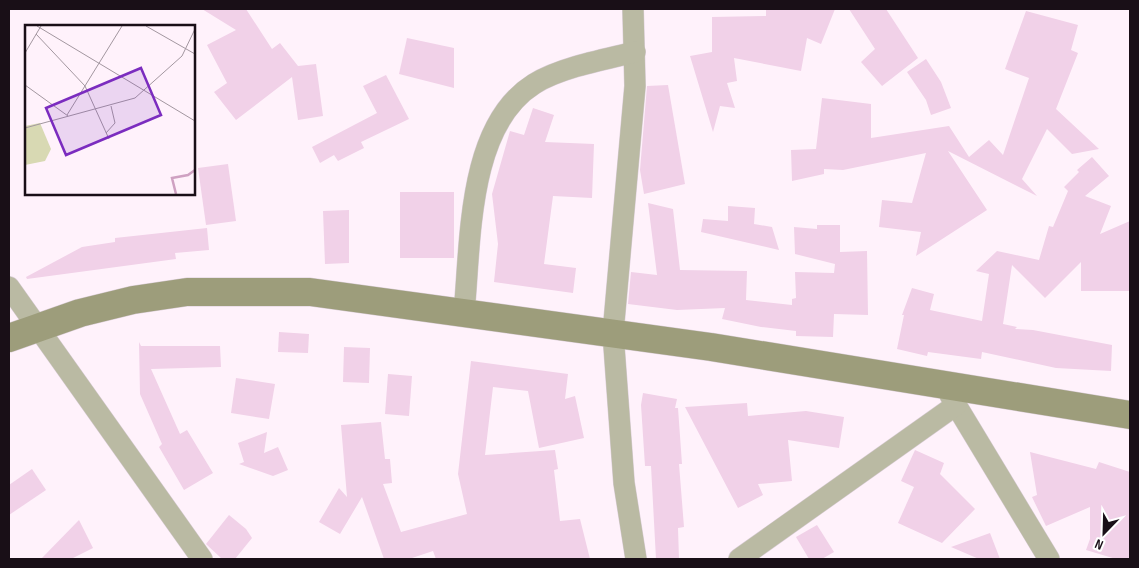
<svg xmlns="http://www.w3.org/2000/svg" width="1139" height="568" viewBox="0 0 1139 568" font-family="'Sofia Sans Condensed',sans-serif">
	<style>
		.building { fill: #f1d1e8 }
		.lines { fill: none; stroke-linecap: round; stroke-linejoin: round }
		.street-casing { stroke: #daced7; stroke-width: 22 }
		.secondary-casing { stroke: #daced7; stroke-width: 29 }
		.street { stroke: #babaa3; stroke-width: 21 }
		.secondary { stroke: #9d9d7b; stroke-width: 28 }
		.inset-river { fill: none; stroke: #cfa1c2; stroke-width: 2.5 }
		.inset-road { fill: none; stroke: #a397a0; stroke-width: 1 }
		.view { fill: #7b2cbf; fill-opacity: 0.15; stroke: #7b2cbf; stroke-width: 2.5 }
		.inset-edge { fill: none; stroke: #190f17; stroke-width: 2.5 }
	</style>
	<rect width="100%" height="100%" fill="#fff2fb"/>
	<g class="building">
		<path d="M202 9H246L272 49 280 43 298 66 316 64 323 116 298 120 292 77 236 120 214 92 227 83 207 45 236 30Z"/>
		<path d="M766 9H835L821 44 807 38 801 71 734 58 737 81 727 83 735 108 720 106 713 132 690 56 712 52V17L766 16Z"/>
		<path d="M849 9H886L918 58 882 86 861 62 875 49Z"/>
		<path d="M1026 11 1078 25 1071 50 1078 53 1056 109 1099 149 1072 154 1047 129 1022 179 1037 196 948 151 987 210 916 256 921 232 879 227 882 200 912 203 926 153 843 170 824 169V174L792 181 791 150 816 149 822 98 871 104V138L949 126 969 157 989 140 1003 155 1029 78 1005 69Z"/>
		<path d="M407 38 454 48V88L399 74Z"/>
		<path d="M926 59 941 82 951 108 931 115 926 100 907 72Z"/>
		<path d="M386 75 409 119 361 142 364 148 338 161 334 155 320 163 312 147 377 113 363 86Z"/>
		<path d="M668 85 685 184 644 194 640 170 647 86Z"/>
		<path d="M533 108 554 115 545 142 594 144 592 198 553 196 544 264 576 268 573 293 494 282 498 244 492 194 510 131 524 135Z"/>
		<path d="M1092 157 1109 176 1085 196 1111 206 1100 234 1130 221V291H1081V262L1045 298 1012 265 1003 324 1017 327 1015 329 1033 330 1112 345 1111 371 1056 368 982 352 981 359 928 352 927 356 897 349 904 315H902L912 288 934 294 930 310 982 321 989 274 976 271 997 251 1039 260 1049 226 1053 227 1068 191 1064 187 1079 172 1077 170Z"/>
		<path d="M228 164 236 221 206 225 198 168Z"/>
		<rect x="400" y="192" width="54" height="66"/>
		<path d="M648 203 673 209 680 270 747 271 746 300 792 305V299L796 298 795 272 834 273 835 264 795 254 794 227 817 229V225H840V252L867 251 868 315 834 314 833 337 796 336V331L761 327 722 319 725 308 677 310 628 304 631 272 657 275Z"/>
		<path d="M728 206 755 208 754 224 772 227 779 250 701 232 703 219 728 221Z"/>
		<path d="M349 210V263L325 264 323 211Z"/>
		<path d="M207 228 209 250 175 253 176 259 27 279 26 277 82 247 115 242V238Z"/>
		<path d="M279 332 309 334 308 353 278 352Z"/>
		<path d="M139 342 141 346H220L221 367 151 369 180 434 187 430 213 473 184 490 159 447 162 444 140 394Z"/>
		<path d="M344 347 370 348 369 383 343 382Z"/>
		<path d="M471 361 568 374 565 399 575 396 584 438 539 448 528 391 493 387 485 455 555 450 558 469 554 470 560 521 580 519 590 559H436L433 551 409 559H384L362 497 340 534 319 522 339 488 347 497 341 425 381 422 385 459H390L392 483 383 484 401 532 467 514 458 474Z"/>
		<path d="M388 374 412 376 409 416 385 414Z"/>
		<path d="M236 378 275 384 269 419 231 413Z"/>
		<path d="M643 393 677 399 675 408H678L682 464H679L684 527 678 528 679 559H656L651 466H645L641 405Z"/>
		<path d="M747 403 748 416 806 411 844 417 839 448 788 440 792 481 758 484 763 495 738 508 685 407Z"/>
		<path d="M267 432 264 453 278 447 288 470 273 476 239 464 244 462 238 443Z"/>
		<path d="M915 450 944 463 940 474 975 509 942 543 898 523 914 487 901 481Z"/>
		<path d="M1030 452 1096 469 1099 462 1130 472V559H1116L1086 550 1090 539V507L1046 526 1032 497 1037 495Z"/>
		<path d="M32 469 46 490 9 515V485Z"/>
		<path d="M229 515 246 529 252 538 235 559H222L206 544Z"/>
		<path d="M79 520 93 548 71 559H41Z"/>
		<path d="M817 525 834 552 822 559H809L796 537Z"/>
		<path d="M990 533 1000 559H979L951 547Z"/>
	</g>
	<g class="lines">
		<defs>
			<g id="street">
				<path d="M633 9 635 86 613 333 624 483 636 559"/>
				<path d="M9 287 202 559"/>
				<path d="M464 313C471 241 467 126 534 84 559 68 605 59 635 52"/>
				<path d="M950 395 1049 559"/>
				<path d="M739 559 956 405"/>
			</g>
			<path id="secondary" d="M9 338 80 313 133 300 187 292H310L711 347 1130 415"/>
		</defs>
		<use href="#street" class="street-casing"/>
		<use href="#secondary" class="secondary-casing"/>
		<use href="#street" class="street"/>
		<use href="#secondary" class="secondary"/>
	</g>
	<g transform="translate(25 25)">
		<rect width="170" height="170" fill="#fff2fb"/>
		<path d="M15 98 26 124 20 136 0 140V101Z" fill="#d8d9b3"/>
		<path class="inset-river" d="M151 169 147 153 163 150 170 145"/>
		<path class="inset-road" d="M12 1 170 96M121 1 170 29M11 9 60 61 84 114M0 28 16 1M0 60 43 91M42 90 97 1M0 103 110 73 157 31 170 4M81 108 90 98 86 81"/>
		<path class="view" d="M116 43 136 90 41 130 21 83Z"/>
		<rect width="170" height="170" class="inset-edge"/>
	</g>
	<rect width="1139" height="568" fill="none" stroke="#190f17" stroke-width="20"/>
	<g transform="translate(1104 533) rotate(203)" stroke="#ffffff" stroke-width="4" paint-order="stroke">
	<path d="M0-4L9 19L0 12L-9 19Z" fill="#190f17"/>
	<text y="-8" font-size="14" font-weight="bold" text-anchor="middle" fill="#190f17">N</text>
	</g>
</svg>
